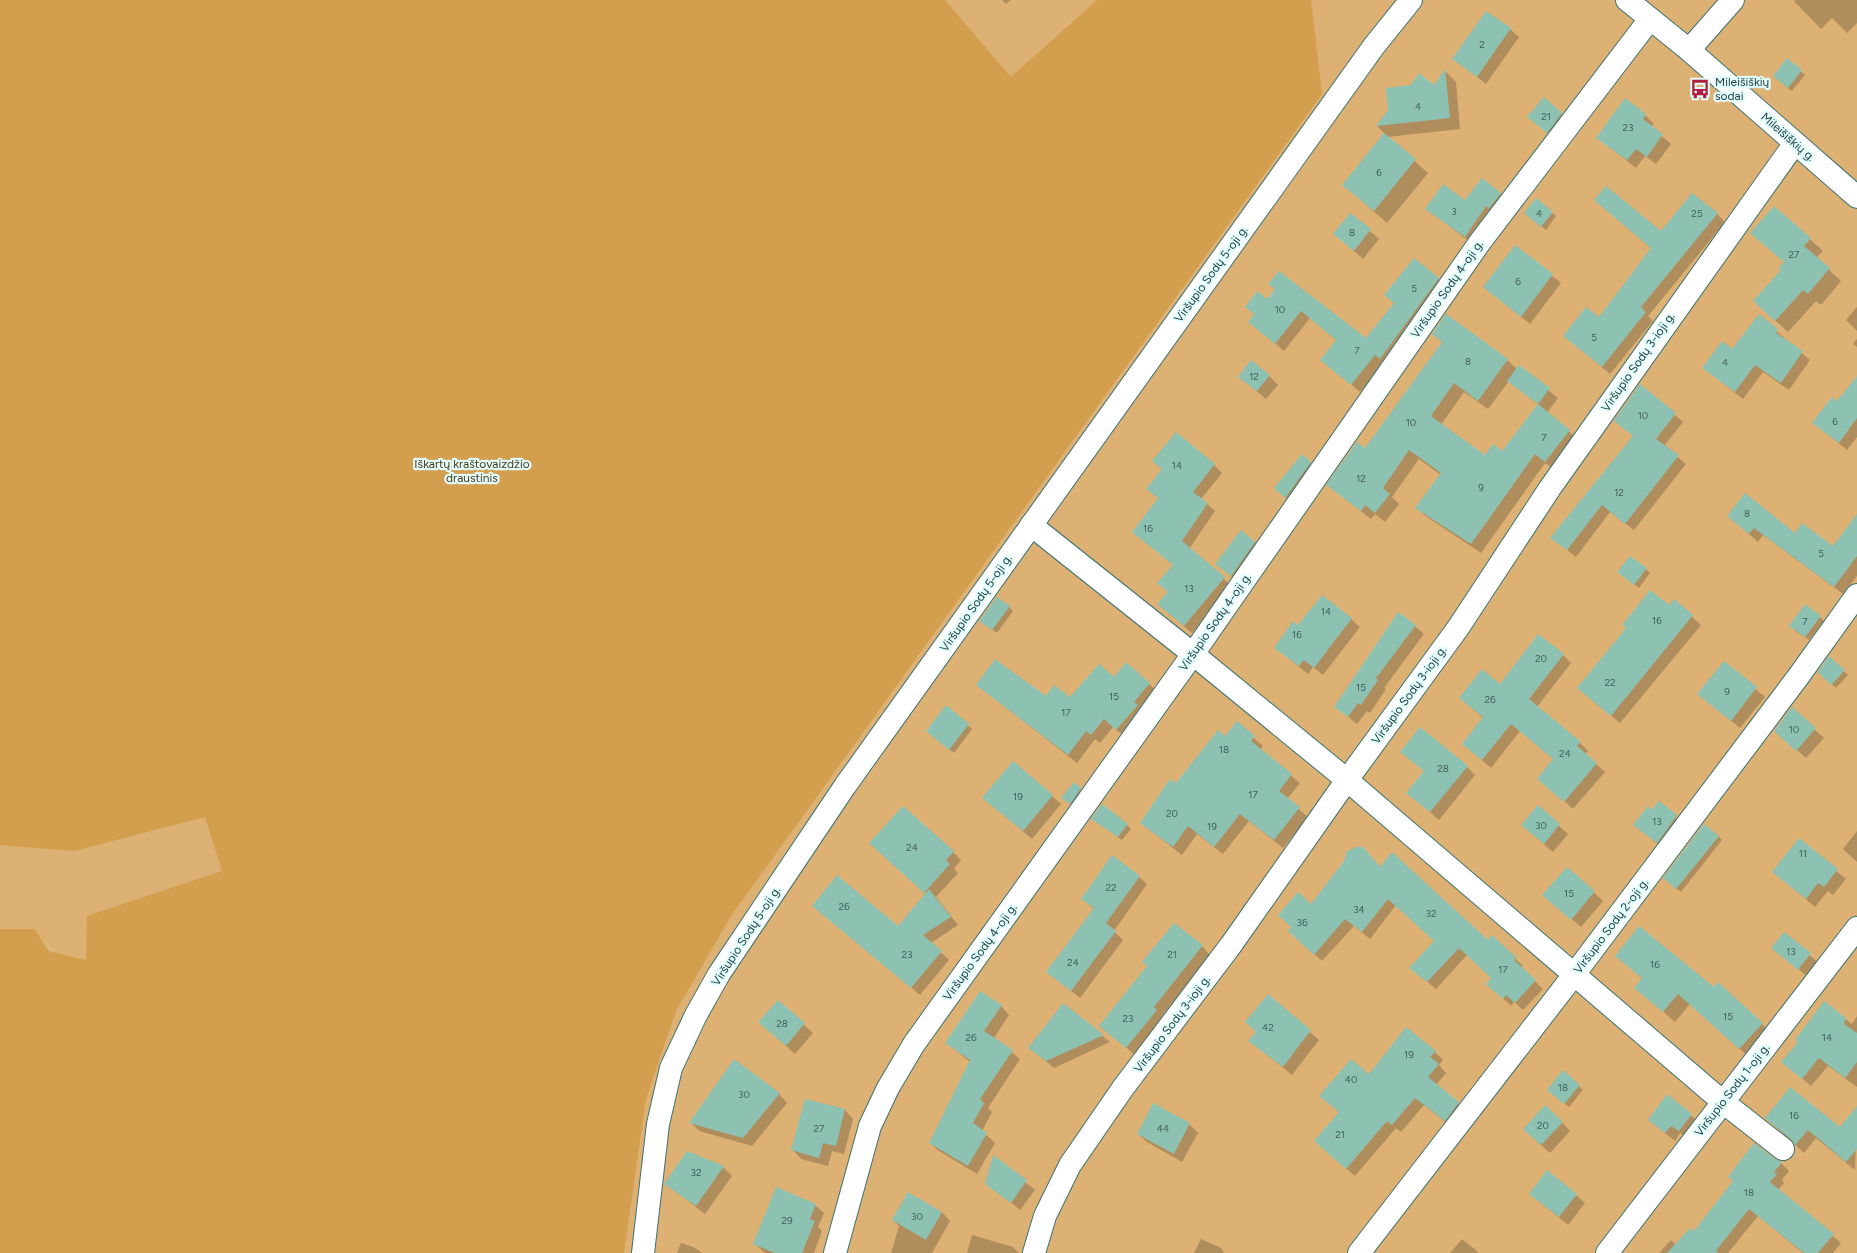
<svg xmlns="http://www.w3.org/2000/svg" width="1857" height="1253" viewBox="0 0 1857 1253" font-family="Figtree,sans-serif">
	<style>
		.green { fill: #dcb173 }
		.forest { fill: #d39e4d }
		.shadow { fill: #0003; fill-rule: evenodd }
		.building { fill: #8dc2b3 }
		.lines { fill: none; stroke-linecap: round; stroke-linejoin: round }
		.street-casing { stroke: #3b7373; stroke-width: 24 }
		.street { stroke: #fff; stroke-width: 22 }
		.labels { text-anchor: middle; stroke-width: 4.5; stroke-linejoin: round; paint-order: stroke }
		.number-label { font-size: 10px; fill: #405f5a }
		.poi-label { font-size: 12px; fill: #263e3d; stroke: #e1fefe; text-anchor: start }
		.street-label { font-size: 12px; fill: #263e3d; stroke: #e1fefe }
		.park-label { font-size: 12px; fill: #4d3614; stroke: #e1fefe }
	</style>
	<rect width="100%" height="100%" fill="#a8e3e3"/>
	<rect class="green" x="0" y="0" width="1857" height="1253"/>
	<path class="forest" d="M0 0H945L1011 77 1097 0H1311L1322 94 731 916 676 1011 646 1099 624 1253H0V929H35L48 951 86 960 87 916 222 871 205 817 74 851 0 845Z"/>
	<g class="shadow">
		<path d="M1002 0H1011L1006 4Z"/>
		<path d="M1795 0H1857V23L1847 33 1832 18 1821 29 1794 1Z"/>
		<path d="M1510 29 1519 37 1486 84 1454 59Z"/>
		<path d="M1787 60 1805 75 1792 91 1778 80Z"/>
		<path d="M1445 71 1456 82 1460 129 1387 137 1428 173 1387 223 1343 184 1385 134 1377 126 1390 110 1434 86Z"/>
		<path d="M1625 100 1645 115 1654 124 1651 127 1671 144 1656 164 1645 156 1636 168 1598 138Z"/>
		<path d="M1561 114 1565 117 1551 136 1532 120Z"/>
		<path d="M1500 194 1509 202 1474 245 1427 209Z"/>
		<path d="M1774 207 1823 251 1816 258 1841 281 1821 305 1816 301 1788 332 1767 313 1785 262Z"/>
		<path d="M1604 208 1661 233 1717 214 1725 222 1648 316 1653 321 1610 374 1565 336 1600 319 1652 249Z"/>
		<path d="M1552 213 1556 216 1546 230 1530 217Z"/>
		<path d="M1350 214 1379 239 1363 259 1335 234Z"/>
		<path d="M1515 246 1561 283 1530 324 1484 287Z"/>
		<path d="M1438 279 1447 287 1360 392 1322 360 1337 341 1310 318 1284 351 1249 322 1255 315 1247 307 1268 301 1276 290 1270 284 1366 340 1395 304 1386 295Z"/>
		<path d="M1857 307V331L1846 320Z"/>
		<path d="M1759 316 1810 360 1789 390 1763 372 1743 399 1704 368 1733 350Z"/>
		<path d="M1434 334 1507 360 1517 369 1519 367 1558 398 1547 413 1579 440 1555 470 1545 463 1481 553 1427 517 1417 508 1441 475 1419 459 1392 497 1399 504 1385 522 1375 514 1371 519 1328 485 1365 450 1443 343ZM1509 381 1539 405 1502 453 1486 457 1441 425 1464 392 1488 409Z"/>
		<path d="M1857 339V347L1853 344Z"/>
		<path d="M1269 376 1278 385 1266 399 1240 377Z"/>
		<path d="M1857 378V437L1847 450 1814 423 1837 402Z"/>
		<path d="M1640 386 1683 422 1664 446 1686 464 1634 530 1610 512 1576 557 1552 538 1634 436Z"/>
		<path d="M1310 463 1318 472 1295 506 1275 488Z"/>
		<path d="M1214 465 1222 473 1201 499 1215 511 1189 549 1232 586 1192 633 1167 612 1174 565 1133 532 1159 499 1148 489Z"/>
		<path d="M1728 516 1833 548 1857 536V576L1843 594 1763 535 1758 542Z"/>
		<path d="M1255 542 1263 551 1240 584 1217 564Z"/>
		<path d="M1646 569 1650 573 1639 588 1623 576Z"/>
		<path d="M1674 601 1701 625 1620 723 1587 696 1627 629 1669 607Z"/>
		<path d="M1009 607 1013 611 997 633 985 624Z"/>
		<path d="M1399 613 1424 634 1384 688 1386 689 1370 713 1367 711 1357 724 1336 707Z"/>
		<path d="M1820 617 1824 621 1809 640 1794 630Z"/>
		<path d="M1351 619 1360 627 1323 675 1313 667 1308 674 1275 647 1298 627Z"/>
		<path d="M1563 655 1571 663 1537 707 1580 743 1588 751 1585 754 1605 772 1573 809 1539 779 1554 760 1520 731 1491 768 1463 744 1483 718 1460 698 1500 685Z"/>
		<path d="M1830 658 1848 675 1836 688 1819 672Z"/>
		<path d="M1724 663 1765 697 1740 728 1699 694Z"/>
		<path d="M1114 678 1149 684 1158 692 1126 738 1113 727 1100 743 1095 739 1077 763 977 685 1046 698 1071 699Z"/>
		<path d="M947 707 972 729 954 753 931 735Z"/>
		<path d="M1792 709 1824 738 1806 758 1784 739Z"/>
		<path d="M1237 723 1263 746 1260 750 1300 783 1287 799 1308 817 1283 848 1249 821 1223 854 1197 834 1182 855 1141 823Z"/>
		<path d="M1467 767 1475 775 1439 820 1408 793Z"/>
		<path d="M1080 789 1084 793 1074 807 1067 801Z"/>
		<path d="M1052 796 1061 804 1032 839 993 806Z"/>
		<path d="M1659 803 1685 825 1666 851 1635 825 1653 812Z"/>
		<path d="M1538 807 1568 834 1553 852 1531 833Z"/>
		<path d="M1097 822 1127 825 1131 829 1122 840Z"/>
		<path d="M1857 831V862L1843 849Z"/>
		<path d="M1718 836 1722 840 1681 892 1668 882Z"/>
		<path d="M1799 840 1846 879 1833 895 1828 891 1815 907 1774 872Z"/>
		<path d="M1359 847 1381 868 1489 941 1492 937 1523 966 1521 968 1543 989 1523 1010 1514 1002 1511 1006 1495 991 1493 978 1467 955 1436 989 1411 968 1436 942 1396 905 1370 939 1354 926 1322 961 1297 939 1311 906 1345 862 1351 849Z"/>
		<path d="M880 852H953L961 860 954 869 958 873 936 897 958 925 931 943 949 960 920 995 822 913 898 928 926 894Z"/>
		<path d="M1567 868 1603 901 1581 927 1553 903Z"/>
		<path d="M1139 877 1147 884 1114 931 1123 940 1080 998 1048 972 1094 909 1083 899Z"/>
		<path d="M1784 934 1819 963 1808 977 1773 948Z"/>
		<path d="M1202 946 1210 955 1162 1016 1165 1019 1136 1056 1101 1026Z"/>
		<path d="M1616 956 1714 989 1762 1024 1773 1035 1751 1059 1690 1004 1675 1022 1636 988 1643 979Z"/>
		<path d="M1268 996 1319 1040 1292 1075 1250 1041 1257 1032Z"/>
		<path d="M778 1002 813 1033 795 1054 760 1022Z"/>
		<path d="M1825 1003 1852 1024 1857 1016V1087L1828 1066 1811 1086 1782 1062 1799 1042Z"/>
		<path d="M1063 1005 1110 1042 1054 1068 1030 1048Z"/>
		<path d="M1001 1006 1009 1015 994 1038 1020 1059 988 1108 992 1112 982 1131 995 1143 977 1174 939 1151 930 1143 970 1062 947 1043Z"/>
		<path d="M1435 1052 1443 1060 1439 1065 1446 1073 1436 1085 1467 1111 1453 1128 1424 1105 1401 1132 1396 1128 1355 1176 1324 1149 1340 1113 1321 1096Z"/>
		<path d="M1563 1072 1583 1090 1569 1107 1552 1094Z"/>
		<path d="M779 1094 787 1103 752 1146 699 1131 691 1123Z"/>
		<path d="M1668 1096 1700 1123 1688 1139 1680 1133 1675 1141 1649 1120Z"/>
		<path d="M806 1100 845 1110 853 1119 844 1154 832 1151 828 1166 801 1159 793 1150Z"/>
		<path d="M1857 1108 1855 1170 1816 1138 1804 1153 1775 1126 1840 1129Z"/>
		<path d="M1562 1122 1570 1131 1550 1153 1533 1138Z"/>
		<path d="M1189 1124 1198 1133 1182 1162 1147 1142 1138 1134Z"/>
		<path d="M994 1157 1035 1190 1020 1210 987 1183Z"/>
		<path d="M1774 1160 1781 1163 1789 1171 1782 1180 1784 1183 1778 1190 1841 1243 1833 1253H1803L1758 1216 1728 1253H1659L1671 1240 1676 1245 1694 1233Z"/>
		<path d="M723 1167 732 1176 705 1214 666 1184Z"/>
		<path d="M1530 1194 1576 1195 1585 1203 1568 1225Z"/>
		<path d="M815 1205 824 1213 818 1227 822 1231 814 1253H765L755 1244Z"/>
		<path d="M942 1212 950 1221 932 1253H891L899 1226 893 1220Z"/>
		<path d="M972 1235 1013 1247 1019 1253H967Z"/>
		<path d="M1201 1239 1221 1248 1224 1253H1194Z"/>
		<path d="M1462 1239 1477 1251 1478 1253H1450Z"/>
		<path d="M681 1243 693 1247 703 1253H677Z"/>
	</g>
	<g class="building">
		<path d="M1486 11 1511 28 1477 77 1452 59Z"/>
		<path d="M1787 58 1802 70 1788 88 1773 76Z"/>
		<path d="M1445 69 1450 118 1376 126 1388 110 1386 88 1411 85 1419 73 1434 85Z"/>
		<path d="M1544 97 1562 113 1547 133 1527 117Z"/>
		<path d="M1625 98 1646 114 1643 119 1663 134 1647 157 1636 149 1627 160 1596 138Z"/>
		<path d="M1384 133 1416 159 1374 211 1342 185Z"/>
		<path d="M1482 178 1501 193 1489 208 1486 206 1465 237 1425 209 1443 184 1465 200Z"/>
		<path d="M1606 186 1661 231 1692 193 1718 213 1641 307 1646 312 1602 367 1563 336 1586 307 1599 317 1651 248 1594 200Z"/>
		<path d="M1536 198 1553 212 1541 227 1524 213Z"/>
		<path d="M1774 206 1811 238 1804 246 1830 268 1808 294 1803 290 1775 321 1753 301 1781 270 1778 268 1784 262 1750 233Z"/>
		<path d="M1350 213 1371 229 1354 251 1333 234Z"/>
		<path d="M1515 245 1553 274 1521 317 1483 287Z"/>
		<path d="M1414 258 1439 278 1380 359 1375 355 1351 385 1320 360 1336 340 1301 311 1275 344 1248 322 1254 314 1245 307 1257 291 1267 299 1275 289 1268 284 1279 271 1366 338 1394 303 1384 295Z"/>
		<path d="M1446 314 1508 359 1478 401 1454 383 1431 416 1485 455 1493 444 1502 451 1538 404 1570 430 1545 462 1535 454 1471 544 1415 508 1441 473 1409 450 1383 488 1390 494 1375 513 1365 505 1361 511 1326 485 1357 442 1365 448 1442 342 1432 334Z"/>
		<path d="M1759 314 1778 329 1776 333 1803 351 1781 383 1755 365 1735 392 1702 368 1722 341 1732 349Z"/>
		<path d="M1251 360 1270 375 1257 391 1238 377Z"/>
		<path d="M1519 365 1550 388 1538 404 1507 381Z"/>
		<path d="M1857 376V418L1839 443 1812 423 1832 397 1837 401Z"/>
		<path d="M1640 384 1676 413 1656 439 1679 455 1625 524 1602 505 1567 550 1550 538 1633 436 1614 421Z"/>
		<path d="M1176 432 1215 464 1193 492 1208 503 1182 541 1225 577 1184 626 1157 604 1168 592 1157 583 1173 565 1132 532 1158 498 1146 489 1162 469 1152 461Z"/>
		<path d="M1302 454 1311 462 1285 498 1274 488Z"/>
		<path d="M1745 493 1795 533 1802 523 1833 546 1857 514V556L1834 587 1754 528 1749 534 1727 516Z"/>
		<path d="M1241 530 1255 542 1231 576 1215 564Z"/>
		<path d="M1630 556 1647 568 1634 585 1617 572Z"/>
		<path d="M1650 590 1669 605 1674 599 1693 615 1611 716 1577 688 1626 628 1622 625Z"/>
		<path d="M1322 595 1352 618 1314 668 1304 660 1299 666 1274 648 1293 621 1298 625Z"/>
		<path d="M997 597 1010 606 992 630 979 621Z"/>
		<path d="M1805 604 1821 616 1805 637 1789 626Z"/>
		<path d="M1398 612 1416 625 1376 678 1378 680 1361 705 1358 703 1348 717 1334 707Z"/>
		<path d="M1538 634 1564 654 1529 699 1581 742 1577 746 1597 763 1564 802 1537 779 1553 759 1511 724 1482 760 1462 744 1483 717 1459 698 1482 669 1500 684Z"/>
		<path d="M1829 656 1845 670 1831 685 1818 672Z"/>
		<path d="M995 659 1046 696 1054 685 1070 697 1099 664 1114 677 1126 662 1150 683 1134 702 1138 705 1116 730 1104 719 1091 735 1086 731 1068 755 976 685Z"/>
		<path d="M1724 661 1757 687 1731 721 1697 694Z"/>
		<path d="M946 705 969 724 949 750 926 731Z"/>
		<path d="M1792 707 1816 728 1796 751 1774 731Z"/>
		<path d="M1237 721 1255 736 1251 741 1292 774 1279 791 1300 807 1274 840 1240 814 1214 847 1188 826 1173 847 1140 823 1170 779 1176 783 1218 730 1225 736Z"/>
		<path d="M1420 727 1468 766 1430 812 1406 793 1424 771 1400 752Z"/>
		<path d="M1013 761 1053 795 1023 831 982 798Z"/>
		<path d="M1074 782 1081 788 1070 804 1061 798Z"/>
		<path d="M1659 801 1677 815 1657 843 1633 825 1648 806 1652 810Z"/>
		<path d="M1102 804 1128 824 1118 837 1091 819Z"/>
		<path d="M1538 805 1560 824 1544 844 1521 825Z"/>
		<path d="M903 806 954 851 946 860 950 864 924 893 869 843Z"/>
		<path d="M1704 824 1719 836 1676 889 1663 878Z"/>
		<path d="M1799 838 1838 869 1824 887 1818 883 1806 899 1772 872Z"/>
		<path d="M1359 846 1364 848 1380 867 1392 852 1488 940 1492 935 1516 957 1514 960 1536 980 1515 1003 1506 995 1503 999 1486 984 1491 978 1459 948 1427 982 1409 968 1434 941 1388 899 1362 932 1345 919 1314 955 1288 931 1291 927 1278 915 1298 892 1311 904 1344 861 1347 851Z"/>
		<path d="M1112 855 1140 876 1106 923 1116 931 1071 991 1046 972 1094 908 1081 899Z"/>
		<path d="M1567 867 1595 891 1571 920 1542 895Z"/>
		<path d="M837 875 898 926 929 889 951 917 923 935 942 951 911 988 812 906Z"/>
		<path d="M1174 923 1203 945 1154 1007 1157 1010 1126 1048 1099 1026 1147 966 1142 962Z"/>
		<path d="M1639 926 1714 987 1718 982 1763 1023 1739 1049 1678 994 1663 1012 1634 988 1642 978 1615 956Z"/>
		<path d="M1784 932 1811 953 1798 970 1771 948Z"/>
		<path d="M980 991 1002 1005 984 1031 1013 1050 980 1099 984 1103 973 1123 987 1133 968 1166 929 1143 970 1060 945 1043Z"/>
		<path d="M1268 994 1311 1030 1283 1067 1248 1041 1256 1032 1245 1022Z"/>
		<path d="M778 1000 805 1023 786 1046 758 1022Z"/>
		<path d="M1824 1001 1846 1018 1844 1024 1857 1033V1062L1845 1078 1819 1058 1802 1079 1781 1062 1798 1042 1795 1040Z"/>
		<path d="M1063 1003 1104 1035 1046 1061 1028 1048Z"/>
		<path d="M1406 1027 1436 1051 1430 1057 1439 1064 1428 1077 1459 1102 1445 1121 1415 1098 1392 1125 1387 1121 1346 1169 1314 1141 1339 1112 1319 1096 1351 1059 1369 1074Z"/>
		<path d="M734 1059 780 1093 743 1138 689 1123Z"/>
		<path d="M1563 1070 1580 1085 1564 1104 1547 1090Z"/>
		<path d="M1790 1087 1840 1127 1857 1106V1149L1846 1162 1808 1130 1795 1145 1791 1139 1765 1118Z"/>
		<path d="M1667 1094 1692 1114 1679 1131 1671 1126 1665 1133 1648 1120Z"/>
		<path d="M805 1099 845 1109 836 1146 823 1143 819 1158 791 1150Z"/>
		<path d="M1153 1103 1190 1123 1174 1154 1137 1134Z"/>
		<path d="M1545 1105 1563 1122 1541 1145 1523 1129Z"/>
		<path d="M1754 1143 1775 1159 1782 1162 1774 1172 1777 1174 1770 1182 1834 1234 1818 1253H1804L1749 1209 1716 1251 1718 1253H1667L1690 1228 1694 1231 1733 1181 1728 1177Z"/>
		<path d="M687 1151 724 1166 696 1206 664 1184Z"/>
		<path d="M993 1155 1027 1180 1011 1203 985 1184Z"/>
		<path d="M1547 1170 1577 1194 1559 1217 1529 1194Z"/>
		<path d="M776 1187 816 1204 810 1219 815 1221 802 1253H775L753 1244Z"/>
		<path d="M908 1192 942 1212 926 1240 892 1220Z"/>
	</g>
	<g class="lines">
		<defs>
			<g id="street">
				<path d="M1627 0 1689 50 1857 197"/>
				<path d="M1689 50 1733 0"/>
				<path d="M1031 525 1193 654 1347 780 1723 1102 1783 1149"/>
				<path d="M643 1253 658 1124 671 1068 696 1015 719 974 845 786 1374 46 1411 0"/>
				<path d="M835 1253 870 1126 888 1088 914 1044 1193 654 1480 242 1650 19"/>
				<path d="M1034 1253 1045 1216 1070 1165 1123 1088 1231 945 1347 780 1458 628 1550 488 1795 143"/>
				<path d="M1359 1253 1573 976 1798 677 1857 595"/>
				<path d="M1607 1253 1857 928"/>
			</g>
		</defs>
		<use href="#street" class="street-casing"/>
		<use href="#street" class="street"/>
	</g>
	<defs>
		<symbol id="bus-bare" viewBox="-9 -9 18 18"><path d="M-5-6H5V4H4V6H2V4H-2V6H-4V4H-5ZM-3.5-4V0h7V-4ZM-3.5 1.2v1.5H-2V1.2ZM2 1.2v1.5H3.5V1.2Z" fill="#b11e3f" stroke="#e1fefe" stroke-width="2.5" paint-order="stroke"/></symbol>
	</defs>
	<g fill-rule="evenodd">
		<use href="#bus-bare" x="1686" y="75" width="28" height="28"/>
	</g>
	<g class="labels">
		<g class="number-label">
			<text x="1482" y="48">2</text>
			<text x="1418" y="110">4</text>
			<text x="1546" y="120">21</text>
			<text x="1628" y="131">23</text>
			<text x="1379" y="176">6</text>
			<text x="1454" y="215">3</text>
			<text x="1539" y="217">4</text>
			<text x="1697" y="217">25</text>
			<text x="1352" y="236">8</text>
			<text x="1794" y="258">27</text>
			<text x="1518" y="285">6</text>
			<text x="1414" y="292">5</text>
			<text x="1280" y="313">10</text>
			<text x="1594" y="341">5</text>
			<text x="1357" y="354">7</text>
			<text x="1468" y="365">8</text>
			<text x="1725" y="366">4</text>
			<text x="1254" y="380">12</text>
			<text x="1643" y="419">10</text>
			<text x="1835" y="425">6</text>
			<text x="1411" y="426">10</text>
			<text x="1544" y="441">7</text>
			<text x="1177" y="469">14</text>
			<text x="1361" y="482">12</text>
			<text x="1481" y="491">9</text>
			<text x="1619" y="496">12</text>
			<text x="1747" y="517">8</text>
			<text x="1148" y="532">16</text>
			<text x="1821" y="557">5</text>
			<text x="1189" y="592">13</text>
			<text x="1326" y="615">14</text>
			<text x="1657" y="624">16</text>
			<text x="1805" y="625">7</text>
			<text x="1297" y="638">16</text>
			<text x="1541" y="662">20</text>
			<text x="1610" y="686">22</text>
			<text x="1361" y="691">15</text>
			<text x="1727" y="695">9</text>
			<text x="1114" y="700">15</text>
			<text x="1490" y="703">26</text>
			<text x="1066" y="716">17</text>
			<text x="1794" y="733">10</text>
			<text x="1224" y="753">18</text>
			<text x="1565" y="757">24</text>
			<text x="1443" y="772">28</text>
			<text x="1253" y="798">17</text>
			<text x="1018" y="800">19</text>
			<text x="1172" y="817">20</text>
			<text x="1657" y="825">13</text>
			<text x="1541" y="829">30</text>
			<text x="1212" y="830">19</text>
			<text x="912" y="851">24</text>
			<text x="1803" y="857">11</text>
			<text x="1111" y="891">22</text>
			<text x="1569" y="897">15</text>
			<text x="844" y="910">26</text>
			<text x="1359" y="913">34</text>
			<text x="1431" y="917">32</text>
			<text x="1302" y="926">36</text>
			<text x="1791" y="955">13</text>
			<text x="907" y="958">23</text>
			<text x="1172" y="958">21</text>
			<text x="1073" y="966">24</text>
			<text x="1655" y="968">16</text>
			<text x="1503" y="973">17</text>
			<text x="1728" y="1020">15</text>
			<text x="1128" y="1022">23</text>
			<text x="782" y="1027">28</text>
			<text x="1268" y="1031">42</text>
			<text x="971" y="1041">26</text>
			<text x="1827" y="1041">14</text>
			<text x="1409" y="1058">19</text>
			<text x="1351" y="1083">40</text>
			<text x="1563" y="1091">18</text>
			<text x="744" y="1098">30</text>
			<text x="1794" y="1119">16</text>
			<text x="1543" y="1129">20</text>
			<text x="819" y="1132">27</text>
			<text x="1163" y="1132">44</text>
			<text x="1340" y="1138">21</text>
			<text x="696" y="1176">32</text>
			<text x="1749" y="1196">18</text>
			<text x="917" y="1220">30</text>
			<text x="787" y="1224">29</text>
		</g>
		<g class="poi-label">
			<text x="1715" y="86">Mileišiškių<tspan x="1715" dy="14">sodai</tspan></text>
		</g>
		<g class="street-label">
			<text transform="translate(1788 137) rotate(41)" y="4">Mileišiškių g.</text>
			<text transform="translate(1211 274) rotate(-54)" y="4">Viršupio Sodų 5-oji g.</text>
			<text transform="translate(1447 289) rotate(-55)" y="4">Viršupio Sodų 4-oji g.</text>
			<text transform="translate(1638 362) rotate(-55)" y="4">Viršupio Sodų 3-ioji g.</text>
			<text transform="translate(976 603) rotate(-55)" y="4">Viršupio Sodų 5-oji g.</text>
			<text transform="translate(1215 622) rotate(-55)" y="4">Viršupio Sodų 4-oji g.</text>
			<text transform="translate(1409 695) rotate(-54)" y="4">Viršupio Sodų 3-ioji g.</text>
			<text transform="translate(1611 926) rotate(-53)" y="4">Viršupio Sodų 2-oji g.</text>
			<text transform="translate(746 936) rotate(-57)" y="4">Viršupio Sodų 5-oji g.</text>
			<text transform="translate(980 952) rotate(-54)" y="4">Viršupio Sodų 4-oji g.</text>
			<text transform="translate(1172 1024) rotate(-53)" y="4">Viršupio Sodų 3-ioji g.</text>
			<text transform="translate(1732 1090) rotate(-52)" y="4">Viršupio Sodų 1-oji g.</text>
		</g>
		<g class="park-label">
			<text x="472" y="468">Iškartų kraštovaizdžio<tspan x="472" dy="14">draustinis</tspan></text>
		</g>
	</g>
</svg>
